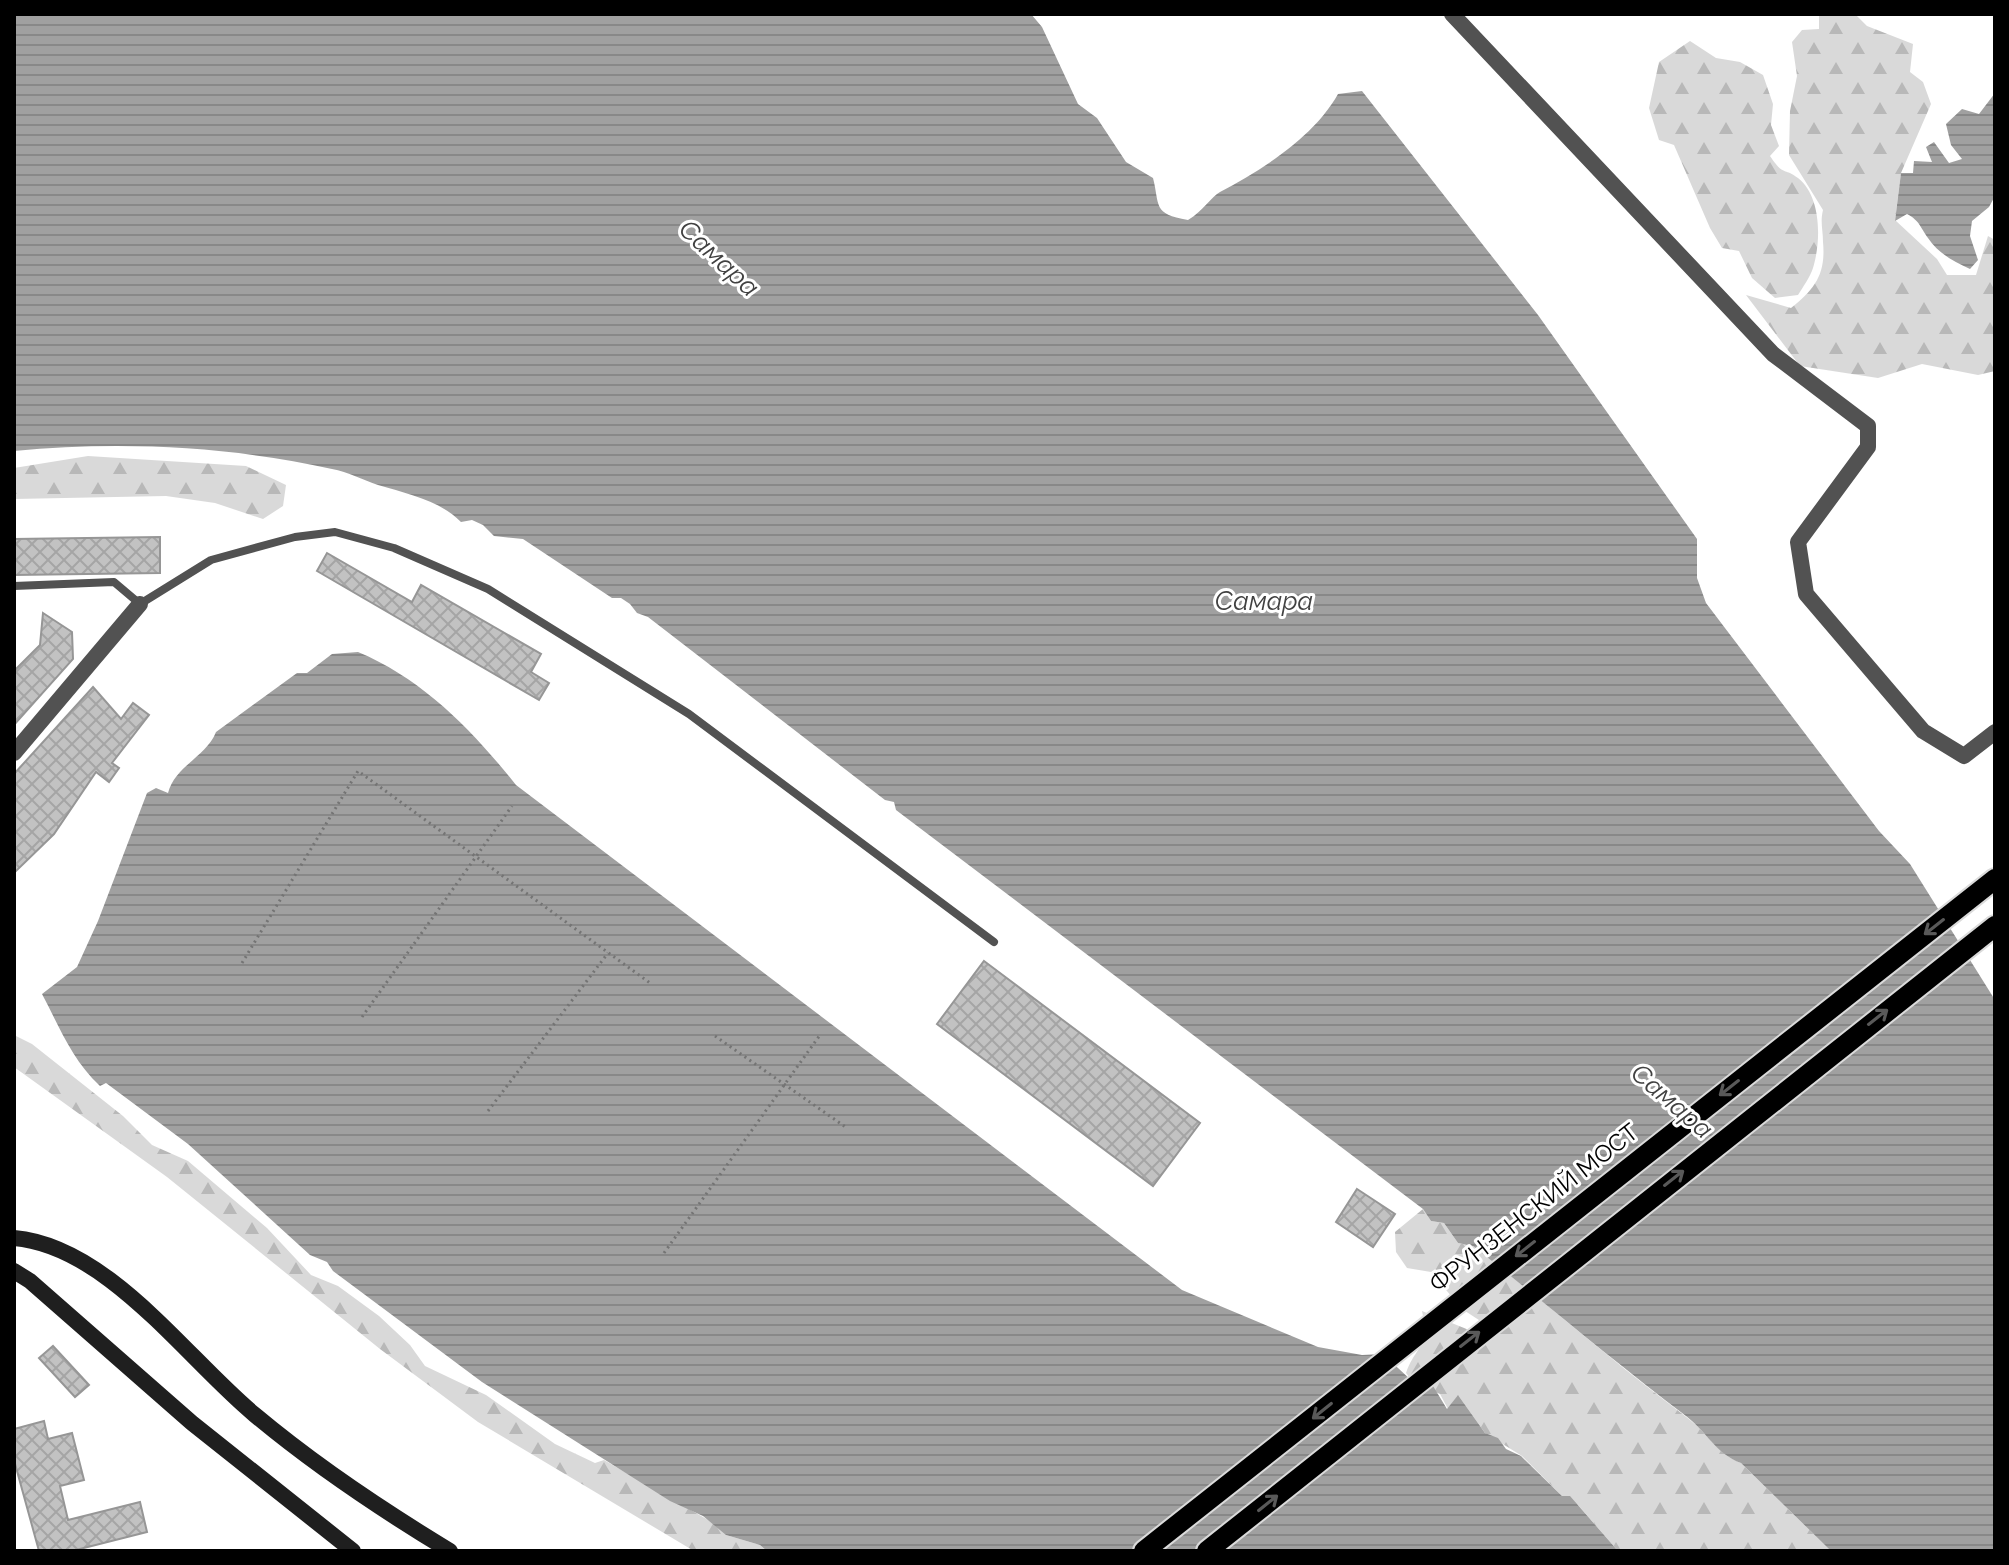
<svg xmlns="http://www.w3.org/2000/svg" width="2009" height="1565" viewBox="0 0 2009 1565" font-family="Raleway,sans-serif">
	<style>
		.forest { fill: url(#forest-firs) }
		.water { fill: url(#water-rules) }
		.building { fill: url(#building-cross-hatch); stroke: #969696; stroke-width: 2 }
		.lines { fill: none; stroke-linecap: round; stroke-linejoin: round }
		.primary-casing { stroke: #dbdbdb; stroke-width: 24 }
		.path { stroke: #747474; stroke-width: 3; stroke-dasharray: 2 4; stroke-linecap: butt }
		.lane { stroke: #525252; stroke-width: 8 }
		.street { stroke: #525252; stroke-width: 16 }
		.secondary { stroke: #1f1f1f; stroke-width: 16 }
		.primary { stroke: #000; stroke-width: 20 }
		.oneway { stroke: #595959 }
		.labels { text-anchor: middle; stroke-width: 6; stroke-linejoin: round; paint-order: stroke }
		.street-label { font-size: 24px; fill: #000; stroke: #fff }
		.water-label { font-size: 26px; font-style: italic; fill: #414141; stroke: #fff }
	</style>
	<defs>
		<pattern id="forest-firs" width="22" height="20" patternUnits="userSpaceOnUse" patternTransform="scale(2)"><rect width="22" height="20" fill="#d9d9d9"/><path d="M5 1l3.5 6h-7zM16 11l3.5 6h-7z" fill="#b8b8b8"/></pattern>
		<pattern id="water-rules" width="6" height="5" patternUnits="userSpaceOnUse" patternTransform="scale(2)"><rect width="6" height="5" fill="#a0a0a0"/><path d="M0 2.5h6" fill="none" stroke="#888"/></pattern>
		<pattern id="building-cross-hatch" width="8" height="8" patternUnits="userSpaceOnUse" patternTransform="scale(2)"><rect width="8" height="8" fill="#c2c2c2"/><path d="M0 0l8 8M0 8l8-8" fill="none" stroke="#a5a5a5"/></pattern>
	</defs>
	<rect width="100%" height="100%" fill="#fff"/>
	<g class="forest">
		<path d="M1819 14H1855L1867 26 1913 44 1910 72 1923 82 1931 104 1901 173 1895 220 1937 259 1947 275H1976L1988 236 1995 240V371L1978 375 1922 364 1878 378 1800 366 1746 295 1791 308C1815 289 1826 274 1823 242 1823 230 1820 222 1823 210L1789 155 1790 111 1797 76 1792 42 1802 30 1819 29Z"/>
		<path d="M1690 41 1716 58 1740 62 1763 75 1773 104 1771 125 1779 146 1770 156C1784 177 1784 167 1798 178 1822 197 1821 242 1813 268 1810 277 1803 287 1798 295L1775 298 1752 278 1739 251 1722 248 1710 228 1674 145 1659 140 1649 108 1659 62Z"/>
		<path d="M88 456 246 466 286 485 283 506 263 519 215 503 166 496 14 499V468Z"/>
		<path d="M14 1035 32 1044 123 1116 152 1145 188 1161 267 1228 311 1275 338 1286 379 1316 410 1345 425 1366 486 1395 555 1444 595 1463 604 1460 722 1528 726 1535 760 1545 767 1551H694L478 1422 380 1349 167 1177 14 1067Z"/>
		<path d="M1423 1209 1431 1221 1444 1223 1458 1243 1473 1246C1544 1301 1613 1362 1685 1416 1706 1431 1716 1453 1741 1463L1831 1551H1618L1578 1505 1562 1496 1522 1456 1485 1433 1458 1395 1448 1409 1440 1394 1413 1382 1406 1373C1416 1345 1430 1349 1422 1311L1474 1332 1482 1322 1462 1309 1431 1272 1407 1268 1396 1252 1395 1232Z"/>
	</g>
	<g class="water">
		<path d="M14 14H1031L1042 27 1078 104 1097 118 1126 162 1153 178C1160 205 1152 214 1188 220 1203 211 1211 197 1220 192 1262 170 1314 137 1338 94L1362 91 1538 315 1697 539V578L1706 603 1879 831 1910 864 1995 1000V1551H1831L1741 1463C1716 1454 1706 1431 1686 1416 1613 1361 1544 1302 1473 1246L1458 1243 1444 1223 1431 1221 1423 1209 896 810 894 802 885 800 648 617 637 613 630 604 621 598H612L523 539 494 536 483 525 472 520 461 522C439 500 408 494 378 485 363 480 348 472 332 469 228 446 120 441 14 451Z"/>
		<path d="M1995 93V196L1989 207 1972 221 1970 236 1978 260 1970 269C1953 261 1939 254 1928 238 1920 227 1920 221 1907 214L1895 221 1901 173H1913L1914 161 1932 162 1926 147 1934 142 1949 163 1962 159 1951 145 1946 124 1962 109 1979 114Z"/>
		<path d="M358 652C423 679 473 731 516 785L1182 1290 1318 1347 1362 1355 1383 1354 1413 1382 1433 1386 1447 1409 1458 1395 1485 1433 1498 1438 1506 1449 1521 1456 1562 1496H1570L1618 1551H767L760 1545 726 1535 703 1516 670 1501 482 1382 333 1271 327 1262 310 1255 188 1144 106 1083 100 1086C72 1060 60 1028 42 994L77 967 98 921 147 793 156 788 168 793C175 766 206 757 216 732L297 673H307L332 654Z"/>
	</g>
	<g class="building">
		<path d="M160 537V573L14 575V539Z"/>
		<path d="M327 553 412 602 421 585 541 654 531 672 549 683 539 700 317 571Z"/>
		<path d="M43 613 72 632 73 659 14 725V671L40 645Z"/>
		<path d="M93 687 121 719 133 703 149 715 112 763 119 768 109 782 96 772 54 834 14 873V774Z"/>
		<path d="M984 961 1200 1123 1153 1186 937 1024Z"/>
		<path d="M1357 1189 1395 1214 1373 1247 1336 1222Z"/>
		<path d="M53 1346 89 1385 75 1397 39 1358Z"/>
		<path d="M44 1421 48 1439 72 1433 84 1480 60 1486 68 1520 140 1502 147 1532 72 1551H39L14 1460V1429Z"/>
	</g>
	<g class="lines">
		<defs>
			<g id="primary">
				<path d="M1144 1551 1995 879"/>
				<path d="M1207 1551 1995 926"/>
			</g>
		</defs>
		<use href="#primary" class="primary-casing"/>
		<g class="path">
			<path d="M242 963 358 771 650 983"/>
			<path d="M362 1017 512 806"/>
			<path d="M715 1036 847 1128"/>
			<path d="M488 1111 608 953"/>
			<path d="M664 1253 820 1035"/>
		</g>
		<path class="lane" d="M14 586 114 582 140 604 211 560 295 537 335 532 394 548 488 589 689 714 994 942"/>
		<g class="street">
			<path d="M1452 14 1773 354 1868 426V447L1798 542 1806 594 1923 731 1964 756 1995 732"/>
			<path d="M14 753 140 604"/>
		</g>
		<g class="secondary">
			<path d="M14 1238C108 1246 186 1358 255 1415 316 1466 382 1510 450 1551"/>
			<path d="M14 1271 30 1281 192 1423 353 1551"/>
		</g>
		<use href="#primary" class="primary"/>
	</g>
	<defs><path id="oneway-shaft" d="M-6 0H5M1.5-3L5.5 0L1.5 3" fill="none" stroke-width="1.6" stroke-linecap="round" stroke-linejoin="round" transform="scale(2)"/></defs>
	<g class="oneway">
		<use href="#oneway-shaft" transform="translate(1934 927) rotate(142)"/>
		<use href="#oneway-shaft" transform="translate(1878 1017) rotate(-38)"/>
		<use href="#oneway-shaft" transform="translate(1729 1088) rotate(142)"/>
		<use href="#oneway-shaft" transform="translate(1674 1178) rotate(-38)"/>
		<use href="#oneway-shaft" transform="translate(1525 1249) rotate(142)"/>
		<use href="#oneway-shaft" transform="translate(1470 1339) rotate(-38)"/>
		<use href="#oneway-shaft" transform="translate(1322 1411) rotate(141)"/>
		<use href="#oneway-shaft" transform="translate(1268 1503) rotate(-39)"/>
	</g>
	<g class="labels">
		<g class="street-label">
			<text transform="translate(1534 1208) rotate(-38)" y="8">ФРУНЗЕНСКИЙ МОСТ</text>
		</g>
		<g class="water-label">
			<text transform="translate(719 258) rotate(43)" y="9">Самара</text>
			<text x="1264" y="610">Самара</text>
			<text transform="translate(1672 1101) rotate(41)" y="9">Самара</text>
		</g>
	</g>
	<rect width="2009" height="1565" fill="none" stroke="#000000" stroke-width="32"/>
</svg>
